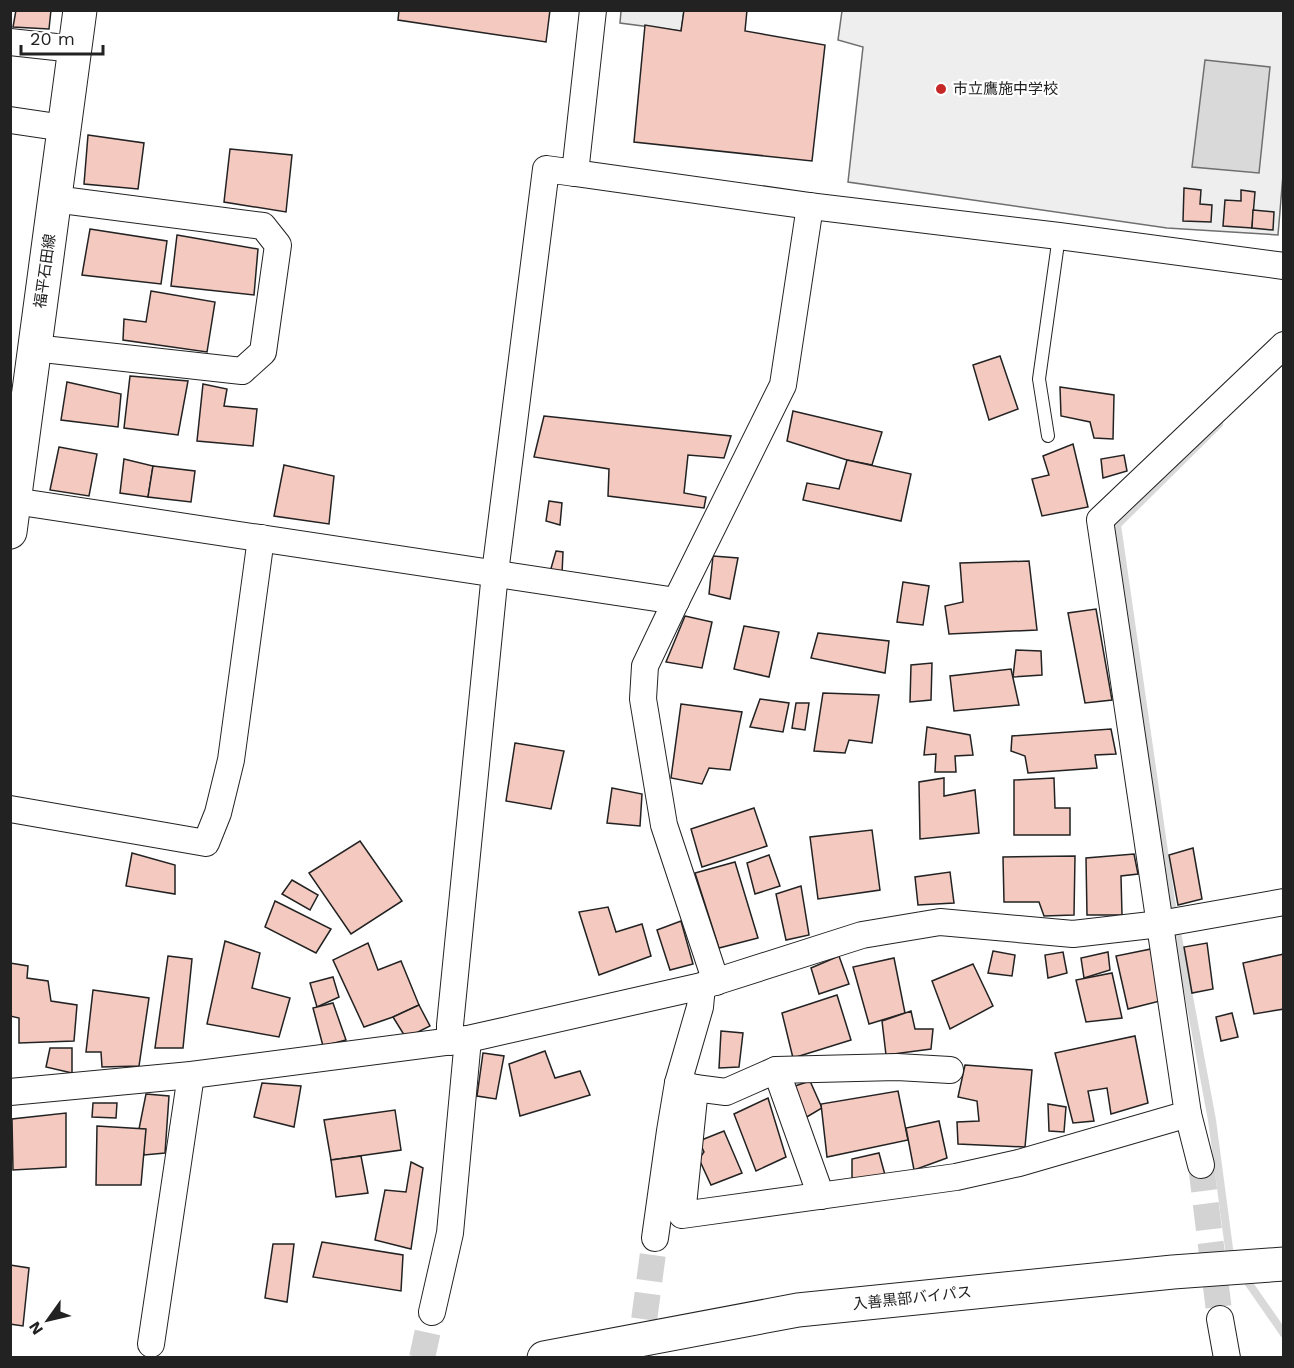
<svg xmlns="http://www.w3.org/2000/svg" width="1294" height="1368" viewBox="0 0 1294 1368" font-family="'Work Sans','Noto Sans JP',sans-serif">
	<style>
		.park { fill: #eee; stroke: #6f6f6f; stroke-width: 1.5 }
		.parking { fill: #ededed; stroke: #6f6f6f; stroke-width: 1.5 }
		.water { fill: #d9d9d9; stroke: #6f6f6f; stroke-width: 1.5 }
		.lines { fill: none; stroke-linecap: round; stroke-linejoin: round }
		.stream { stroke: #d9d9d9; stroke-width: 8 }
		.building { fill: #f3c9c0; stroke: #222; stroke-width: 1.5 }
		.minor-tunnel { stroke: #d3d3d3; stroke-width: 26; stroke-dasharray: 26 13; stroke-linecap: butt }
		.service-casing { stroke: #222; stroke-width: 14 }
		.minor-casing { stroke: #222; stroke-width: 28 }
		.secondary-casing { stroke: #222; stroke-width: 35 }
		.trunk-casing { stroke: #222; stroke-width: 35 }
		.service { stroke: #fff; stroke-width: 12 }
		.minor { stroke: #fff; stroke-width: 26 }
		.secondary { stroke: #fff; stroke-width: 33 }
		.trunk { stroke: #fff; stroke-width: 33 }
		.poi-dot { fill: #c62828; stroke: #fff; stroke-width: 2 }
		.labels { text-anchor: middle; stroke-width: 4.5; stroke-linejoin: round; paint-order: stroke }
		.poi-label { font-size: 15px; fill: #222; stroke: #fff; text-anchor: start }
		.street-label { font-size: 15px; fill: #222; stroke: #fff }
	</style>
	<rect width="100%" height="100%" fill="#fff"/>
	<path class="park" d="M842 11H1283L1284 163 1278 235 1167 228 848 182 863 47 838 40Z"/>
	<path class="parking" d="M621 11H684L681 31 620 23Z"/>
	<path class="water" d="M1205 60 1270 67 1259 173 1192 167Z"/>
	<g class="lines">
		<g class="stream">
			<path d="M1219 424 1117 525 1171 900 1212 1120 1230 1256 1234 1261"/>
			<path d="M1243 1275 1284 1334"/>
		</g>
	</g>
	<g class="building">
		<path d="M16 10H51L49 29 13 27Z"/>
		<path d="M399 10H550L546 42 398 20Z"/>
		<path d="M684 10H747L745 31 825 45 812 161 634 142 645 25 681 31Z"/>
		<path d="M88 135 144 143 138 189 84 184Z"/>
		<path d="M230 149 292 155 286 212 224 202Z"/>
		<path d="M1184 188 1201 190 1200 204 1212 205 1211 222 1183 221Z"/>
		<path d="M1241 190 1255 192 1252 228 1223 226 1225 200 1241 201Z"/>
		<path d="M1253 210 1274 212 1273 230 1252 228Z"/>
		<path d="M90 229 167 241 161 284 82 275Z"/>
		<path d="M177 235 258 249 254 295 171 286Z"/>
		<path d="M151 291 215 302 207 352 123 340 124 319 146 322Z"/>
		<path d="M1000 356 1018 409 989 420 973 365Z"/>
		<path d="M130 376 188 381 178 435 124 428Z"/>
		<path d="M67 382 121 394 118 427 61 420Z"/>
		<path d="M203 384 227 389 224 406 257 409 253 446 197 441Z"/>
		<path d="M1060 387 1114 395 1113 439 1094 438 1090 422 1061 416Z"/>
		<path d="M793 411 882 432 872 465 847 460 787 441Z"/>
		<path d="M544 416 731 436 724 458 688 455 684 493 706 497 704 508 608 496 609 469 534 457Z"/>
		<path d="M1073 444 1088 507 1042 516 1032 479 1049 475 1043 456Z"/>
		<path d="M59 447 97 454 89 496 50 490Z"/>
		<path d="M1124 455 1127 471 1103 478 1101 459Z"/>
		<path d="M124 459 153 466 148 497 120 493Z"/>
		<path d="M847 460 911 474 901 521 803 500 807 483 839 489Z"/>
		<path d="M284 465 334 476 329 524 274 516Z"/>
		<path d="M153 466 195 471 191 502 148 497Z"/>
		<path d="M549 501 562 503 560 525 546 521Z"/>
		<path d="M556 551 563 552 562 574 550 572Z"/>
		<path d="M713 556 738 558 730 599 709 594Z"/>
		<path d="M1029 561 1037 630 949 634 945 606 963 602 960 563Z"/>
		<path d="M903 582 929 586 923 625 897 622Z"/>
		<path d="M1096 609 1112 700 1085 703 1068 613Z"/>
		<path d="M685 616 712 622 702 668 666 662Z"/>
		<path d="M744 626 779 632 769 677 734 669Z"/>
		<path d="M818 633 889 641 885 673 811 658Z"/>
		<path d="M1016 650 1041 651 1042 675 1013 677Z"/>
		<path d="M932 663 931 700 910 702 911 665Z"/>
		<path d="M1011 669 1019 705 954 711 950 676Z"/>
		<path d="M823 693 879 695 872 743 849 740 845 753 814 751Z"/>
		<path d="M760 699 789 703 783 732 750 727Z"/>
		<path d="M796 703H809L805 730 792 728Z"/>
		<path d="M681 704 742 712 730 770 709 768 702 784 671 778Z"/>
		<path d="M927 727 970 735 973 755 955 756 956 772H935L936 754 924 755Z"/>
		<path d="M1111 729 1116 754 1095 755 1097 768 1028 773 1025 756 1011 751 1012 736Z"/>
		<path d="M515 743 564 751 551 809 506 801Z"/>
		<path d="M944 778V796L975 790 979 833 920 839 919 782Z"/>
		<path d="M1054 778 1055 808H1070V835H1014V780Z"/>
		<path d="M612 788 642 794 640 826 607 823Z"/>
		<path d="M754 808 767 846 702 867 691 829Z"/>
		<path d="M872 830 880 890 818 899 810 837Z"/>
		<path d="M360 841 402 901 351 934 309 873Z"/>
		<path d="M1193 848 1202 899 1178 905 1169 855Z"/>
		<path d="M132 853 175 865V894L126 886Z"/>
		<path d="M1134 854 1138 874 1121 876 1122 915H1087L1086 858Z"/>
		<path d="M769 855 780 886 755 894 747 863Z"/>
		<path d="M1075 856 1074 915 1044 916 1039 902H1004L1003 857Z"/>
		<path d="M735 862 758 938 719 948 695 873Z"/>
		<path d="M950 872 954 903 918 905 915 877Z"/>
		<path d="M292 880 318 895 310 910 282 894Z"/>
		<path d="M801 886 809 935 786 940 776 894Z"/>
		<path d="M275 901 331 929 316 953 265 927Z"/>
		<path d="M608 907 616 932 642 924 651 956 599 975 579 912Z"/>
		<path d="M681 921 693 964 670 970 657 930Z"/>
		<path d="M225 941 260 953 252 988 290 998 279 1037 207 1024Z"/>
		<path d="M368 943 378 970 401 961 419 1005 393 1017 364 1027 333 960Z"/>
		<path d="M1207 943 1213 989 1192 993 1184 947Z"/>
		<path d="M1151 949 1160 1001 1128 1009 1116 956Z"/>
		<path d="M993 951 1015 955 1012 976 988 973Z"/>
		<path d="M1063 952 1067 973 1048 978 1045 955Z"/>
		<path d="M1108 952 1110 970 1084 978 1081 958Z"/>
		<path d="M1284 954V1009L1254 1014 1243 963Z"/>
		<path d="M168 956 192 959 183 1048H155Z"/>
		<path d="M839 956 849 984 819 994 811 968Z"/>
		<path d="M894 958 905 1013 869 1024 853 967Z"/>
		<path d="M10 963 28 966 27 978 48 981 51 1001 77 1005 74 1041 19 1043V1018L10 1016Z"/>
		<path d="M973 964 993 1006 950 1029 932 981Z"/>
		<path d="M1112 973 1122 1018 1086 1022 1076 980Z"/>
		<path d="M333 977 339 997 317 1007 310 983Z"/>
		<path d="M93 990 149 998 139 1066 102 1067 101 1052H86Z"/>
		<path d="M837 995 851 1040 793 1058 782 1013Z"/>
		<path d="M333 1003 346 1040 323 1046 313 1008Z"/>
		<path d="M419 1005 430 1026 406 1038 393 1017Z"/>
		<path d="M911 1011 915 1029H933L931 1049 886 1055 882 1021Z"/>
		<path d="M1232 1013 1238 1037 1221 1041 1216 1017Z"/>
		<path d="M721 1031 743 1033 739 1067 719 1068Z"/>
		<path d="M1135 1036 1148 1103 1111 1114 1107 1088 1088 1091 1094 1121 1073 1123 1055 1053Z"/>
		<path d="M50 1048H72V1073L46 1067Z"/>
		<path d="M545 1051 555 1078 580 1071 590 1095 520 1116 509 1064Z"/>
		<path d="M483 1053 504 1056 496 1099 477 1096Z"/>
		<path d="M965 1065 1032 1070 1025 1147 958 1144 957 1122 979 1121 977 1101 958 1097Z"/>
		<path d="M810 1081 822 1108 805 1118 795 1086Z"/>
		<path d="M262 1083 301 1086 294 1127 254 1117Z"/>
		<path d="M898 1091 908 1140 827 1157 821 1104Z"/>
		<path d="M146 1094 169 1096 165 1153 144 1155 139 1129Z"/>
		<path d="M768 1098 786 1157 756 1171 734 1114Z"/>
		<path d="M93 1103H117L116 1118 92 1117Z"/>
		<path d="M1048 1104 1066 1107 1064 1132 1049 1131Z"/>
		<path d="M395 1110 401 1150 331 1160 324 1120Z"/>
		<path d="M66 1113V1167L13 1170 12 1119Z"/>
		<path d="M939 1121 947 1158 914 1170 906 1128Z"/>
		<path d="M97 1126 146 1129 141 1185H96Z"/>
		<path d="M724 1131 742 1173 711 1185 699 1159 704 1152 699 1141Z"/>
		<path d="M879 1153 885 1175 852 1180V1159Z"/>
		<path d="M361 1156 368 1193 336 1197 331 1160Z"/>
		<path d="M411 1162 423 1168 411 1249 375 1240 385 1190 406 1192Z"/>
		<path d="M322 1242 403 1255 401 1291 313 1277Z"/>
		<path d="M273 1244H294L287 1302 265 1298Z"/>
		<path d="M10 1265 29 1268 23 1326 10 1324Z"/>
	</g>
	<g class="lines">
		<g class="minor-tunnel">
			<path d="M1201 1165 1220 1319"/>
			<path d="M422 1358 432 1312"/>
			<path d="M639 1358 655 1238"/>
		</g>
		<defs>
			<path id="service" d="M1048 436 1039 379 1059 236"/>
			<g id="minor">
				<path d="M10 42 74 49"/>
				<path d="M10 120 64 128"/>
				<path d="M575 173 810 206 1059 236 1284 266"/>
				<path d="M34 348 242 371 263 352 278 245 263 226 54 199"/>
				<path d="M14 501 676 601"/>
				<path d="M10 809 206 843 218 813 231 760 261 538"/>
				<path d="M716 982 664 825 643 699 645 666 676 601 783 385 810 206"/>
				<path d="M450 1042V1025L495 573 546 169 575 173 593 10"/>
				<path d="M776 1070 821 1196"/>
				<path d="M678 1083 695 1088 726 1092 776 1070 897 1067 950 1070"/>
				<path d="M695 1088 682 1215 956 1177 1019 1163 1188 1114 1100 520 1284 345"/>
				<path d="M10 1092 191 1075 468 1039 702 986 862 935 940 922 1073 934 1160 924 1284 902"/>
				<path d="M1188 1114 1201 1165"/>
				<path d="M655 1238 670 1131 678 1083 700 1007 702 986"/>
				<path d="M432 1312 450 1233 468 1039"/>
				<path d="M1220 1319 1227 1358"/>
				<path d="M151 1344 191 1075"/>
			</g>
			<path id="secondary" d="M10 532 80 10"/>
			<path id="trunk" d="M544 1358 798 1310 1173 1272 1284 1264"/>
		</defs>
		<use href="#service" class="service-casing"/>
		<use href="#minor" class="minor-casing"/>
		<use href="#secondary" class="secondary-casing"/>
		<use href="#trunk" class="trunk-casing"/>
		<use href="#service" class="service"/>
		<use href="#minor" class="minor"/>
		<use href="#secondary" class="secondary"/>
		<use href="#trunk" class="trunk"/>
	</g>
	<circle class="poi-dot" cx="941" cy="89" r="6"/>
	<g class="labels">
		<g class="poi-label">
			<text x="953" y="94">市立鷹施中学校</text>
		</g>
		<g class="street-label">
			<text transform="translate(45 271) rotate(-82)" y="5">福平石田線</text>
			<text transform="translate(912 1298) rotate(-6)" y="5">入善黒部バイパス</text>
		</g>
	</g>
	<rect width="1294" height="1368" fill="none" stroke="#222222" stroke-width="24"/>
	<g transform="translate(48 1320) rotate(236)" stroke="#ffffff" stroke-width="4.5" paint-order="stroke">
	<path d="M0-4.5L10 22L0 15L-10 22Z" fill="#222222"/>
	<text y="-9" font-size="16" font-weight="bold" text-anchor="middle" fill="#222222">N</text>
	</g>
	<path d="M21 45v9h82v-9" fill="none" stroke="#222222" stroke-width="3"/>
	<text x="30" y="45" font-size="18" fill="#222222" stroke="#ffffff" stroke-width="4.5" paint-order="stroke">20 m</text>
</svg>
